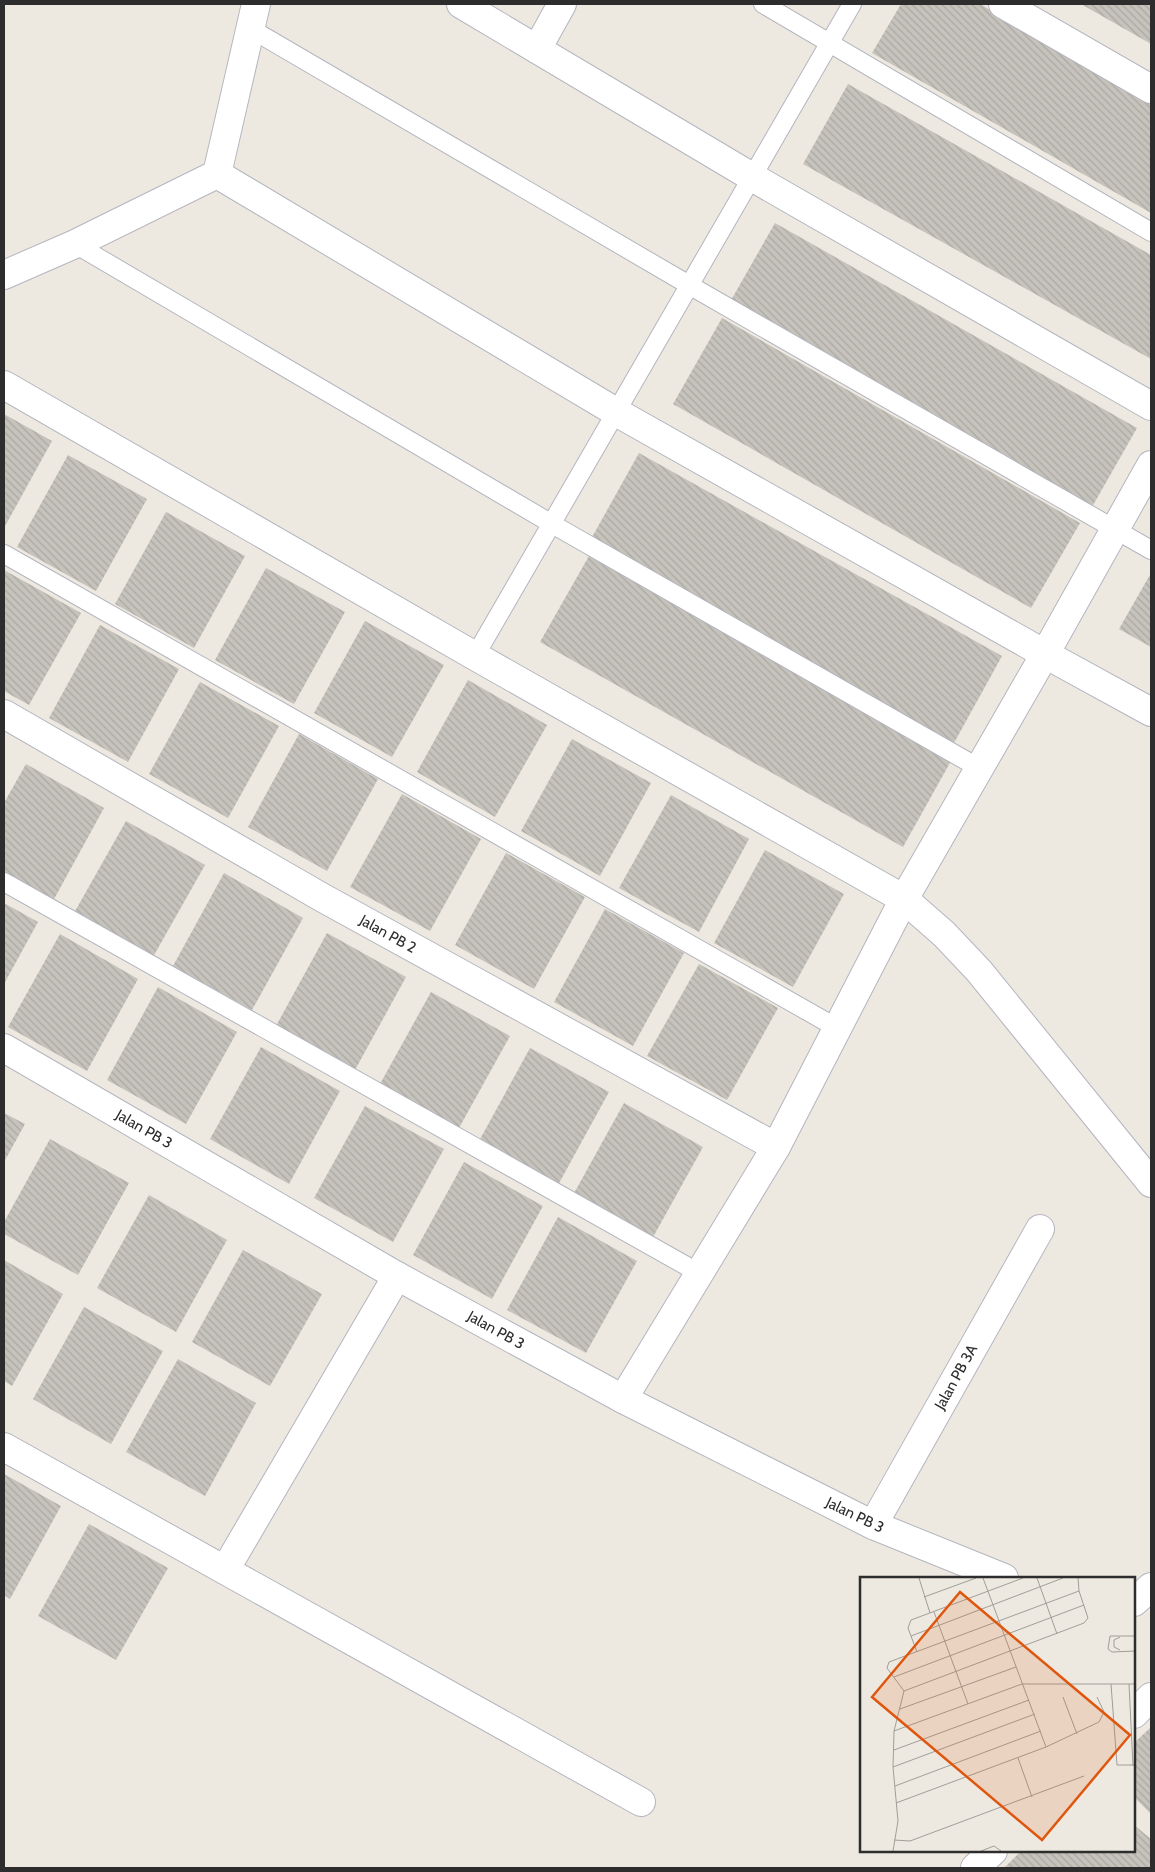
<svg xmlns="http://www.w3.org/2000/svg" width="1155" height="1872" viewBox="0 0 1155 1872" font-family="Cabin,sans-serif">
	<style>
		.building { fill: url(#building-back-hatch) }
		.lines { fill: none; stroke-linecap: round; stroke-linejoin: round }
		.service-casing { stroke: #b4b5bf; stroke-width: 20 }
		.minor-casing { stroke: #b4b5bf; stroke-width: 30 }
		.service { stroke: #fff; stroke-width: 18 }
		.minor { stroke: #fff; stroke-width: 28 }
		.labels { text-anchor: middle; stroke-width: 4; stroke-linejoin: round; paint-order: stroke }
		.street-label { font-size: 15px; fill: #2d2d2d; stroke: #fff }
		.inset-road { fill: none; stroke: #a09e99; stroke-width: 1 }
		.view { fill: #df570e; fill-opacity: 0.15; stroke: #df570e; stroke-width: 2.5 }
		.inset-edge { fill: none; stroke: #2d2d2d; stroke-width: 2.5 }
	</style>
	<defs>
		<pattern id="building-back-hatch" width="6" height="6" patternUnits="userSpaceOnUse" patternTransform="scale(1.25)"><rect width="6" height="6" fill="#c6c3bc"/><path d="M-1 5l2 2M0 0l6 6M5-1l2 2" fill="none" stroke="#aaa8a2"/></pattern>
	</defs>
	<rect width="100%" height="100%" fill="#ede9e1"/>
	<g class="building">
		<path d="M901 4H980L1151 102V213L872 53Z"/>
		<path d="M1081 4H1151V44Z"/>
		<path d="M848 84 1151 255V359L803 164Z"/>
		<path d="M775 223 1137 428 1092 507 730 302Z"/>
		<path d="M722 318 1080 523 1031 608 673 404Z"/>
		<path d="M4 414 52 441 4 528Z"/>
		<path d="M639 453 1002 656 954 743 591 539Z"/>
		<path d="M68 455 147 499 96 591 17 547Z"/>
		<path d="M166 512 245 556 194 648 115 604Z"/>
		<path d="M589 556 951 761 903 847 540 642Z"/>
		<path d="M266 568 345 612 294 704 215 660Z"/>
		<path d="M4 570 81 613 29 705 4 691Z"/>
		<path d="M1151 573V647L1119 629Z"/>
		<path d="M365 621 444 665 392 757 314 713Z"/>
		<path d="M100 625 179 669 128 762 49 718Z"/>
		<path d="M468 680 547 725 495 817 417 772Z"/>
		<path d="M200 682 279 726 228 818 149 774Z"/>
		<path d="M299 734 378 779 327 871 248 827Z"/>
		<path d="M572 739 651 783 600 876 521 831Z"/>
		<path d="M26 764 104 808 53 901 4 874V803Z"/>
		<path d="M402 794 481 839 430 931 350 887Z"/>
		<path d="M671 795 749 839 699 932 619 888Z"/>
		<path d="M126 821 205 865 153 957 74 913Z"/>
		<path d="M765 850 844 894 793 987 714 943Z"/>
		<path d="M506 853 585 897 534 989 455 945Z"/>
		<path d="M224 873 303 918 252 1010 173 966Z"/>
		<path d="M4 903 38 922 4 984Z"/>
		<path d="M605 909 684 953 633 1046 554 1002Z"/>
		<path d="M327 933 406 977 355 1070 276 1026Z"/>
		<path d="M60 934 138 979 87 1071 8 1027Z"/>
		<path d="M699 964 778 1008 727 1100 647 1056Z"/>
		<path d="M158 987 237 1032 186 1124 107 1080Z"/>
		<path d="M431 992 510 1036 459 1128 380 1084Z"/>
		<path d="M261 1047 340 1091 289 1184 210 1139Z"/>
		<path d="M530 1048 609 1092 558 1185 479 1141Z"/>
		<path d="M624 1103 703 1147 652 1239 573 1195Z"/>
		<path d="M365 1106 444 1149 393 1242 314 1198Z"/>
		<path d="M4 1113 25 1124 4 1162Z"/>
		<path d="M50 1139 129 1183 78 1275 4 1234V1222Z"/>
		<path d="M464 1162 543 1206 492 1299 413 1255Z"/>
		<path d="M149 1195 227 1240 176 1332 97 1288Z"/>
		<path d="M558 1217 637 1261 586 1353 507 1310Z"/>
		<path d="M243 1250 322 1294 270 1386 192 1342Z"/>
		<path d="M4 1260 63 1294 12 1386 4 1381Z"/>
		<path d="M84 1307 163 1351 111 1444 33 1399Z"/>
		<path d="M178 1359 256 1403 205 1496 126 1452Z"/>
		<path d="M4 1474 61 1506 10 1599 4 1595Z"/>
		<path d="M89 1524 168 1568 116 1660 38 1616Z"/>
		<path d="M1151 1727V1814L1134 1797V1743Z"/>
		<path d="M1134 1825 1151 1839V1868H1004L1021 1851H1134Z"/>
	</g>
	<g class="lines">
		<defs>
			<g id="service">
				<path d="M763 4 1151 232"/>
				<path d="M251 29 689 285 1151 550"/>
				<path d="M75 244 552 524 979 768"/>
				<path d="M4 554 837 1028"/>
				<path d="M475 656 852 4"/>
				<path d="M4 882 699 1273"/>
			</g>
			<g id="minor">
				<path d="M256 4 217 174 616 412 1045 654 1151 712"/>
				<path d="M461 4 752 177 1151 406"/>
				<path d="M1003 4 1151 89"/>
				<path d="M537 49 562 4"/>
				<path d="M4 275 75 244 217 174"/>
				<path d="M4 385 475 656 904 899 944 934 979 971 1151 1183"/>
				<path d="M4 714 323 898 776 1147"/>
				<path d="M4 1048 397 1276 623 1399 873 1525 1004 1578"/>
				<path d="M623 1399 776 1147 904 899 1045 654 1151 465"/>
				<path d="M4 1447 641 1802"/>
				<path d="M873 1525 1040 1229"/>
				<path d="M225 1570 397 1276"/>
				<path d="M1134 1602 1151 1587"/>
				<path d="M1134 1714 1151 1697"/>
				<path d="M975 1868 993 1851"/>
			</g>
		</defs>
		<use href="#service" class="service-casing"/>
		<use href="#minor" class="minor-casing"/>
		<use href="#service" class="service"/>
		<use href="#minor" class="minor"/>
	</g>
	<g class="labels">
		<g class="street-label">
			<text transform="translate(388 934) rotate(29)" y="5">Jalan PB 2</text>
			<text transform="translate(144 1129) rotate(30)" y="5">Jalan PB 3</text>
			<text transform="translate(496 1330) rotate(29)" y="5">Jalan PB 3</text>
			<text transform="translate(956 1377) rotate(-61)" y="5">Jalan PB 3A</text>
			<text transform="translate(855 1515) rotate(26)" y="5">Jalan PB 3</text>
		</g>
	</g>
	<g transform="translate(860 1577)">
		<rect width="275" height="275" fill="#ede9e1"/>
		<path class="inset-road" d="M59 1 70 36M123 1 186 170M177 1 197 57M218 1 219 14 228 41 224 46 44 114 27 91 29 85 219 14M64 20 116 1M74 35 108 127M51 59 203 1M275 59H250L248 72 252 75 275 74M260 73 254 70V63L260 60M57 75 48 51 51 43 163 1M34 100 224 28M251 107 257 188H275M269 107 273 189M203 120 217 157M40 132 156 90M34 154 162 107H275M34 173 169 123M158 181 172 220M33 190 175 137M35 209 181 154M36 226 186 170 239 145 244 135 237 120M34 263 50 264 224 199M33 274 38 244 33 190 34 154 44 114M121 274 134 269 141 274"/>
		<path class="view" d="M100 15 270 158 182 263 12 120Z"/>
		<rect width="275" height="275" class="inset-edge"/>
	</g>
	<rect width="1155" height="1872" fill="none" stroke="#2d2d2d" stroke-width="10"/>
</svg>
